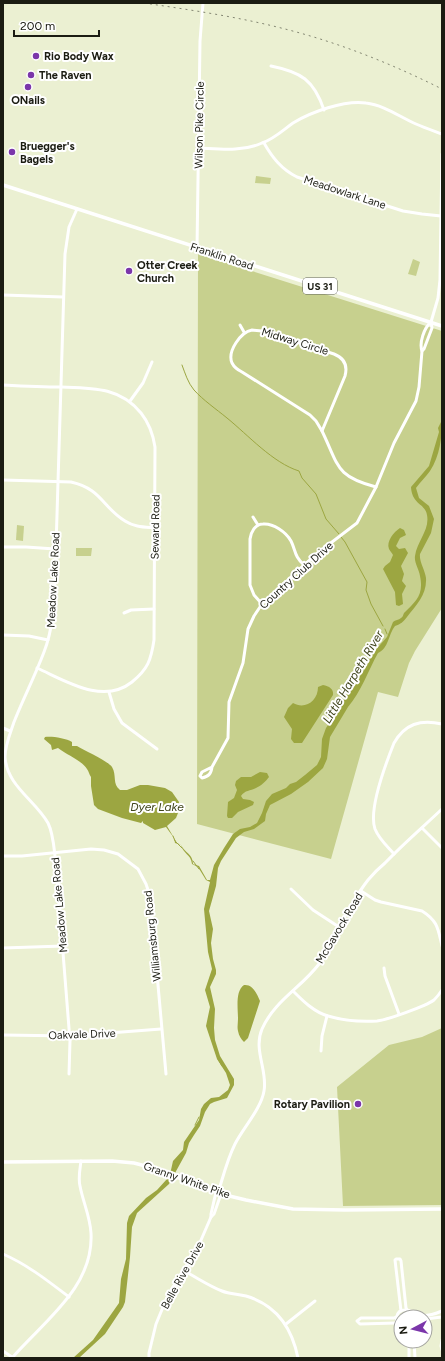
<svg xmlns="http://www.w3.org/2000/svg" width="445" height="1361" viewBox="0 0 445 1361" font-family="Figtree,sans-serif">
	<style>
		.green { fill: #c7d08e }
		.water { fill: #9ca641 }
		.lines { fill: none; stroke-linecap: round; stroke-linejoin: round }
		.stream { stroke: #9ca641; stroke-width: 1 }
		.minor { stroke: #fff; stroke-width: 3 }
		.major { stroke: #fff; stroke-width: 3.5 }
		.rail { stroke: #838672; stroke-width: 1; stroke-dasharray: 2 4; stroke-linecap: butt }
		.poi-dot { fill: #7b36aa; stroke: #fff; stroke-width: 1.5 }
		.labels { text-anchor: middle; stroke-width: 4; stroke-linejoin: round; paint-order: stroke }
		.shield { fill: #fff; stroke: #5f6059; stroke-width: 1 }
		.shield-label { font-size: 10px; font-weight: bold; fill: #1b1c12 }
		.poi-label { font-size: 11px; font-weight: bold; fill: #1b1c12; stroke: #fff; text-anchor: start }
		.street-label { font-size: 11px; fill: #1b1c12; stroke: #fff }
		.water-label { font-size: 12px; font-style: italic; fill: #41461c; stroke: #fff }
	</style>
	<rect width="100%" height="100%" fill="#ebf0d2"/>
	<g class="green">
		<path d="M256 176 271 178 270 184 255 183Z"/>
		<path d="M198 254 442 331V608L415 651 409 663 398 697 378 692 331 859 197 824Z"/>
		<path d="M413 259 420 262 416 276 408 274Z"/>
		<path d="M17 525 24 526 23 541 16 540Z"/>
		<path d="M76 548H92L91 556H76Z"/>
		<path d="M442 1028V1205L343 1206 337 1087 389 1045 422 1037Z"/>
	</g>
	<g class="water">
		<path d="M442 420C442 437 440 456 430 471 426 477 420 482 416 488L419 498 429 506 434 519 431 533 420 554C419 562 425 570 426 578 427 595 416 605 407 617 403 622 401 624 395 626 388 635 389 648 378 653 368 671 361 692 348 707L330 737 327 759 323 768 308 782 291 794 270 805 266 814 265 821 254 829 244 832 236 838 221 861 218 868 216 886 209 911 213 929 211 943 213 959 216 970V974L210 987 215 1009 214 1028 215 1040 220 1056 234 1079V1085L227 1098 214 1102 210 1104 205 1112 200 1126 194 1135 189 1143 186 1153 169 1184 137 1213 132 1227 130 1257 125 1302 123 1307 105 1334 79 1358H73L93 1340 119 1303 121 1279 126 1259 127 1223 129 1216 146 1198 157 1190 167 1179 171 1170 173 1161 183 1150 184 1142 199 1120 201 1109 204 1104 211 1098 219 1097 228 1090 230 1085 226 1073 217 1059 206 1026 210 1007 205 990 212 969 208 952 204 909 210 882 206 880 198 867 192 864C191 854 183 854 181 845L175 843 174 838 166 827 155 830 143 823V821L141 823 122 818 98 809 94 805 91 786V777C89 774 89 772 87 769 81 760 67 755 58 748L52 750 51 745 44 739 45 737C51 736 66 738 72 742V746H77C85 751 108 761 112 767 117 775 112 784 120 790H127L140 785H148L165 788 172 792 179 802 178 813 176 818 167 826 177 843 181 845C185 853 193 854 193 864L199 866 207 880H210L214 865 224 848 233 834 240 829 250 827 257 823 262 813 266 801 272 794 286 788 290 784 296 782 305 775 317 765 321 757 322 739 326 728 340 708 342 701 365 669 372 654 387 637 393 622C395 620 399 620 401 618 403 617 403 615 404 613 416 601 424 595 420 576 419 569 414 563 415 556 417 541 430 530 427 515 425 503 412 505 411 487L429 466 439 432 438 428Z"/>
		<path d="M400 528 404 530 406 535 400 538 396 546 399 549 405 548 408 553 401 566 404 574 402 581 406 586 402 594 403 604 399 606 396 605 395 592 383 569 385 566 390 562 393 555C392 553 390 551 389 549 386 541 394 532 400 528Z"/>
		<path d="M323 685C329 686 334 689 333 695L302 743H294L291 739 292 729 284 717 288 708 293 703C305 710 318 701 318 687Z"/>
		<path d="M260 772 267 773 269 777C266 781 261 786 256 788 250 791 245 790 241 796L243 799 250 800 254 802 253 805 238 812 232 818H228L227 816 228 802 234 798 237 790 235 785 236 781 241 777H251Z"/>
		<path d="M244 985C253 984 257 994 260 1001L248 1038 244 1042C241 1039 239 1036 238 1031 237 1027 238 1023 238 1019 238 1009 235 991 244 985Z"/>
	</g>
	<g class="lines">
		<g class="stream">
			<path d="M182 365C185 373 188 383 194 390 203 400 216 409 227 418 248 435 273 463 299 471L302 478 316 494 326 519 339 534"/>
			<path d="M341 537 345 542 367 582 366 590 371 604 383 626"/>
			<path d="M385 629 387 634"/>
			<path d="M173 836 175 841 182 848"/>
			<path d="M193 861 199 869"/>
			<path d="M218 1059 222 1066"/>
			<path d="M195 1125 199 1117"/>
		</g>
		<g class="minor">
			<path d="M271 66C301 72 314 80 324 110"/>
			<path d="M264 143C272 157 281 169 297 177L403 211 422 214 441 216"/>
			<path d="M199 148C220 149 242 152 262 143 274 139 283 130 293 123 311 112 344 100 366 103 384 105 400 117 416 124 425 128 434 131 442 134"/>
			<path d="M197 248 200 41 203 3"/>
			<path d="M3 295 63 297"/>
			<path d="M431 322C424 328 419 343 422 351L424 349 432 328 431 322 438 298 440 280 442 154"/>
			<path d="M240 325 244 332"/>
			<path d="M252 330 262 331 334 354C344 358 348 365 345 376L322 431 316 421 310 415 242 372C238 370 234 367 232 363 227 351 241 332 252 330Z"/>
			<path d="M3 385C22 386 42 387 61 387 92 388 120 387 141 413 149 423 153 434 155 447L154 640C151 660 148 669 132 682 103 705 66 681 37 668"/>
			<path d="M130 401 143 383 152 362"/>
			<path d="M322 431C339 466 335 476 376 487"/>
			<path d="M3 480 71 482C102 489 102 507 125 521 134 527 145 527 155 528"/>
			<path d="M253 517 258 525"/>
			<path d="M3 547H26L55 549"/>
			<path d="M262 604 254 595 250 585V539C251 532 255 524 263 524 273 523 286 532 291 541 296 551 294 556 304 565"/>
			<path d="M124 613 131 610 154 609"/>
			<path d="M3 635 29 636 48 640"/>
			<path d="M109 692 114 709 122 723 157 749"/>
			<path d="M3 728 10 731"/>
			<path d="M212 767C211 774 209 776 202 778L200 776 202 772 212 767 228 738 229 702 243 663 248 629 254 616 262 604 315 555 357 523 376 487 394 443 416 401 419 387 422 351"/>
			<path d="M422 828 442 848"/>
			<path d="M394 854C387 846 379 839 375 829 368 809 386 763 394 743 405 724 420 719 442 724"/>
			<path d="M3 856H22L91 849 104 850 118 854 138 869 146 884 150 896 166 1074"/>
			<path d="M291 889 313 910 339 927"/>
			<path d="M361 891 375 900 381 902 422 911C438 921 438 929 442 946"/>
			<path d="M3 948 63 946"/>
			<path d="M384 968 385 976 399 1014"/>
			<path d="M293 991C303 1001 314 1012 328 1016 342 1020 362 1022 377 1021 387 1020 426 1006 434 1000 437 997 440 993 442 990"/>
			<path d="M3 1035 70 1036 161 1029"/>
			<path d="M321 1051 322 1036 327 1016"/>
			<path d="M69 1074 70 1041 56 864C54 851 54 835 48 823 35 800 7 786 5 757 5 745 10 734 14 722 23 699 35 676 44 652 53 629 54 605 55 580L65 254 69 227 77 209"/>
			<path d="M218 1193C223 1177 227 1160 235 1144 243 1128 261 1109 264 1091 268 1071 253 1050 262 1029 275 1000 301 988 319 964 325 956 329 946 334 937 344 917 354 898 368 880 373 874 379 868 385 863 403 844 423 827 442 809"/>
			<path d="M211 1217V1214L216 1192"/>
			<path d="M3 1254C28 1265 48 1281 69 1297"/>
			<path d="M184 1271C196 1277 209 1286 222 1291 229 1294 238 1294 246 1296 277 1305 292 1328 298 1358"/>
			<path d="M401 1311 395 1260 396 1259H400L401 1261 406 1308 407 1310"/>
			<path d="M396 1317 394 1318H361L357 1321 360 1324 396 1323"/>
			<path d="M425 1319 442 1317"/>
			<path d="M286 1324 315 1301"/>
			<path d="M401 1328C394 1323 395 1310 405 1310 410 1309 413 1313 417 1315 425 1317 435 1314 442 1311"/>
			<path d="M442 1340 441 1346 442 1350"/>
			<path d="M409 1341V1358"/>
			<path d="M414 1341 415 1358"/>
			<path d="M3 1351 12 1357"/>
			<path d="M12 1358C44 1321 94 1287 91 1233 90 1216 83 1202 80 1186 78 1178 80 1169 81 1161"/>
			<path d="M149 1358V1353L156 1324 168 1295 198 1247 211 1217 214 1214 221 1194"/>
		</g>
		<g class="major">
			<path d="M3 185 442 326"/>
			<path d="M3 1162 112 1161 134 1163 161 1170 190 1183 221 1194 246 1200 293 1209 345 1210 442 1209"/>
		</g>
		<g class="rail">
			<path d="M144 3C191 10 239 17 285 29 340 43 392 64 442 89"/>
			<path d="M179 3H216"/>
		</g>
	</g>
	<g class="poi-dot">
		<circle cx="36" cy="56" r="4"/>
		<circle cx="31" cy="75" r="4"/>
		<circle cx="28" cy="87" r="4"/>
		<circle cx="12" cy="152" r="4"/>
		<circle cx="129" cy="271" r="4"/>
		<circle cx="358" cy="1104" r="4"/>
	</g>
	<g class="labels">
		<rect class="shield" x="303" y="278" width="34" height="16" rx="3"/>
		<g class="shield-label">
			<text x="320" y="290">US 31</text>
		</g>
		<g class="poi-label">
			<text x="44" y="60">Rio Body Wax</text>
			<text x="39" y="79">The Raven</text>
			<text x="28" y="104" text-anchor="middle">ONails</text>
			<text x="20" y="150">Bruegger's<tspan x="20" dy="13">Bagels</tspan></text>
			<text x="137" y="269">Otter Creek<tspan x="137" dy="13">Church</tspan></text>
			<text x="350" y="1108" text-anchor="end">Rotary Pavilion</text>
		</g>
		<g class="street-label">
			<text transform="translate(199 125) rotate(-89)" y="4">Wilson Pike Circle</text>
			<text transform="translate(345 192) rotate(18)" y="4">Meadowlark Lane</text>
			<text transform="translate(222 256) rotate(18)" y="4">Franklin Road</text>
			<text transform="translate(295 341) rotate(17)" y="4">Midway Circle</text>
			<text transform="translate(155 527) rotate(-89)" y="4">Seward Road</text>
			<text transform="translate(296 575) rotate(-42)" y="4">Country Club Drive</text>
			<text transform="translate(53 580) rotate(-87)" y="4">Meadow Lake Road</text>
			<text transform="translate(59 905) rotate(-95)" y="4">Meadow Lake Road</text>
			<text transform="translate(339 928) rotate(-59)" y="4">McGavock Road</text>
			<text transform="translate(152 936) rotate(-96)" y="4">Williamsburg Road</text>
			<text transform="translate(82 1034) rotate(-2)" y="4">Oakvale Drive</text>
			<text transform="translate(187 1180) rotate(19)" y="4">Granny White Pike</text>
			<text transform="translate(182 1275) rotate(-61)" y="4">Belle Rive Drive</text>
		</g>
		<g class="water-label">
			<text transform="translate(353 677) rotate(-59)" y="4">Little Harpeth River</text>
			<text x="157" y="811">Dyer Lake</text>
		</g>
	</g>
	<rect width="445" height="1361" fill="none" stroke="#1b1c12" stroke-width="8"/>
	<g transform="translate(413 1329) rotate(263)"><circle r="19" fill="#ffffff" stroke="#a4a4a0"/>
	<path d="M0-3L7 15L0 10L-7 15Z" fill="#7b36aa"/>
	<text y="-6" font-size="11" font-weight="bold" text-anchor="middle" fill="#1b1c12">N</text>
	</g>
	<path d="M14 30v6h85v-6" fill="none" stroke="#1b1c12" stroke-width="2"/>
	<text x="20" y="30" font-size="12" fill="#1b1c12" stroke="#ffffff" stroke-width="3" paint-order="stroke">200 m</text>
</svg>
